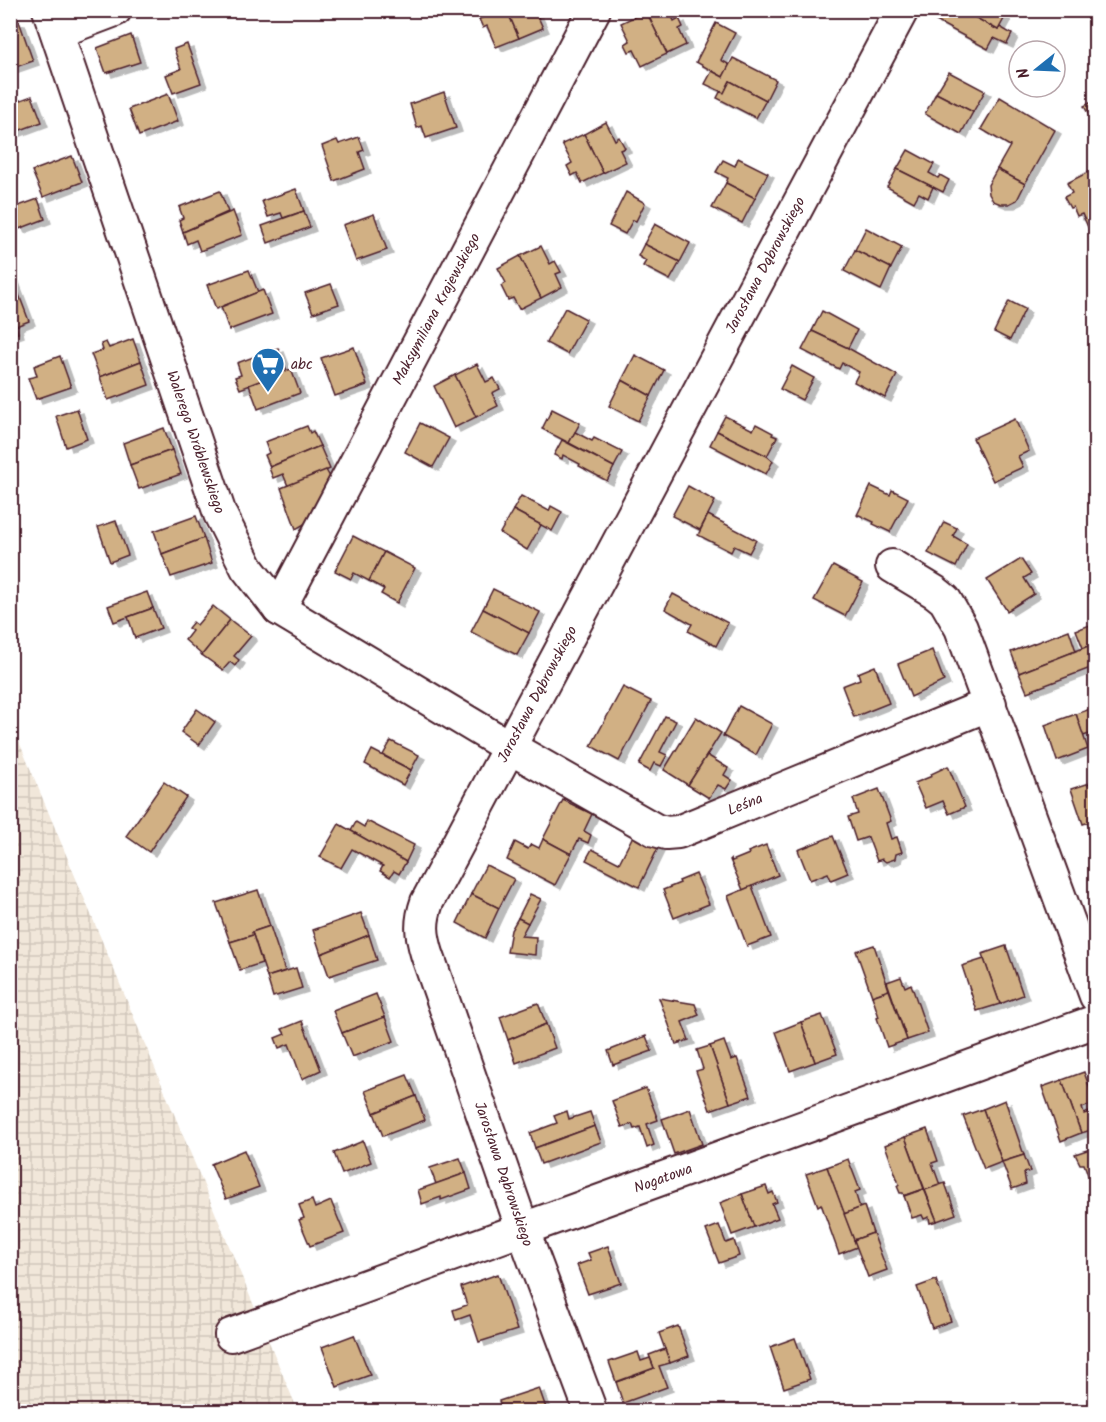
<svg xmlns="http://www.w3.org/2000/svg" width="1106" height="1422" viewBox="0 0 1106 1422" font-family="Kalam,sans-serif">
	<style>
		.industrial { fill: url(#industrial-grid) }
		.building { fill: #d1b084; stroke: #4a1f2b; stroke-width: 1.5; filter: url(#shadow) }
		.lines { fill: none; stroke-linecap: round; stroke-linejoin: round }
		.minor-casing { stroke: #4a1f2b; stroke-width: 36 }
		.minor { stroke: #fff; stroke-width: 32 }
		.labels { text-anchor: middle; stroke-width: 6; stroke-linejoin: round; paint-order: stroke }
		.street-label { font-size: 15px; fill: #4a1f2b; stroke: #fff }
		.poi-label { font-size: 15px; fill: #4a1f2b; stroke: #fff; text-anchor: start }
	</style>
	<defs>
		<pattern id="industrial-grid" width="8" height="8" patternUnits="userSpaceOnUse" patternTransform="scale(1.5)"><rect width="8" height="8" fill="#f1e7da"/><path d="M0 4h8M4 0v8" fill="none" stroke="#d0c6bb"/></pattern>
		<filter id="shadow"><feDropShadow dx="6" dy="4" stdDeviation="0" flood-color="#0004"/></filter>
	</defs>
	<rect width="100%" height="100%" fill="#fff"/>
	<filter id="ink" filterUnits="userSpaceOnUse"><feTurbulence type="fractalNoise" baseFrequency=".0167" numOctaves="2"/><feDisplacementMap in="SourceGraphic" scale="12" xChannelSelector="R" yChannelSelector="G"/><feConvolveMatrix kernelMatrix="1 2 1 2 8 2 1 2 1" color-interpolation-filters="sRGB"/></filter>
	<g filter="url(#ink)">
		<path class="industrial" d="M10 720 272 1349 298 1411H11Z"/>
		<g class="building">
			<path d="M481 10H507L519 38 496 47 487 26 483 28 479 19 484 17Z"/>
			<path d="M507 10H535L543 28 519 38Z"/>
			<path d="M669 10 674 21 679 18 683 27 679 29 686 45 667 54 646 11Z"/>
			<path d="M939 10H962L998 30 1000 27 1012 34 1007 44 994 38 988 49 934 20Z"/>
			<path d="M962 10H994L1005 17 998 30Z"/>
			<path d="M646 11 667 54 642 66 634 50 629 52 625 44 630 41 621 23Z"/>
			<path d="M19 21 33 61 10 69V24Z"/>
			<path d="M716 23 735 33 721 60 730 65 723 77 696 62Z"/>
			<path d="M131 35 140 62 106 73 97 48Z"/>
			<path d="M187 44 201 83 173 93 166 75 181 69 174 49Z"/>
			<path d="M733 58 776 80 766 100 730 81 724 93 705 84 712 71 723 77Z"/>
			<path d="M949 72 985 91 973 112 936 93Z"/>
			<path d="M730 81 766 100 756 118 717 98 720 92 724 93Z"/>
			<path d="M444 92 456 128 426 138 422 126 417 128 410 104Z"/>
			<path d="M936 93 973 112 961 134 925 114Z"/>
			<path d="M168 94 178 121 139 136 129 109Z"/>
			<path d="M32 96 42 122 10 134V104Z"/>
			<path d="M1000 97 1055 130 1025 184 997 169 1010 146 981 129Z"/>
			<path d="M1096 98V114L1090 117 1084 106 1092 102Z"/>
			<path d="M606 122 615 140 619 137 625 148 620 150 626 162 603 173 584 134Z"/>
			<path d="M584 134 603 173 582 183 577 173 572 176 567 166 572 163 562 144Z"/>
			<path d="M359 137 364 150 359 152 365 169 334 181 322 146 337 140 339 144Z"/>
			<path d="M908 150 934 164 929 173 938 178 940 175 949 180 943 192 897 169Z"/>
			<path d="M72 156 82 182 43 197 32 171Z"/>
			<path d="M738 158 768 173 755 198 726 183 728 178 716 172 723 160 735 166Z"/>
			<path d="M1096 168V224L1088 227 1082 214 1077 216 1073 207 1070 208 1064 197 1072 193 1067 183Z"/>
			<path d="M897 169 933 187 928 198 919 193 914 202 887 187Z"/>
			<path d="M997 169 1025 184 1017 200 1009 204H1001L993 201 989 194 988 185Z"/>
			<path d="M726 183 755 198 742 223 712 208Z"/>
			<path d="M296 189 304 211 283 218 281 213 268 217 262 201Z"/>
			<path d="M220 191 228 212 183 232 179 220 183 218 179 207Z"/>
			<path d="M626 192 645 203 636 221 633 220 625 234 609 226Z"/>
			<path d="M38 199 45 219 19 229 13 213 10 214V209Z"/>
			<path d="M233 211 242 235 200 251 196 240 187 244 183 232Z"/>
			<path d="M304 211 310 227 268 243 262 226Z"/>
			<path d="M374 214 387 250 356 261 343 225Z"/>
			<path d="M655 224 690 243 680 262 644 244Z"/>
			<path d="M866 228 902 247 891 268 855 250Z"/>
			<path d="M644 244 680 262 670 280 643 266 646 261 638 256Z"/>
			<path d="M541 246 550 264 555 261 561 272 556 274 562 287 541 298 520 256Z"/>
			<path d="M855 250 891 268 881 290 844 271Z"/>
			<path d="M520 256 541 298 519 309 513 298 508 300 501 286 506 283 498 268Z"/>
			<path d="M249 270 258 292 216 309 207 285Z"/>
			<path d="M10 271 29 321 16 326 18 333 10 336Z"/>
			<path d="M331 284 339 304 313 313 305 293Z"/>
			<path d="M263 290 272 314 229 330 221 307Z"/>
			<path d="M1009 301 1025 309 1010 340 994 332Z"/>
			<path d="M565 308 586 319 567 354 546 343Z"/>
			<path d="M822 311 857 330 848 348 812 331Z"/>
			<path d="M812 331 848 348 897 375 885 398 854 382 859 372 842 363 839 369 802 350Z"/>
			<path d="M133 339 141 361 100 377 91 354 103 350 101 344 106 342 109 348Z"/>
			<path d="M354 347 367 385 335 396 321 358Z"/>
			<path d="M278 348 287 371 240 389 235 377 241 375 237 363Z"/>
			<path d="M635 355 664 370 651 396 622 380Z"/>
			<path d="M60 356 71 387 36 399 28 378 37 376 34 366Z"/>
			<path d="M141 361 149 385 108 400 100 377Z"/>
			<path d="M477 364 486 382 494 378 500 389 492 393 498 406 476 417 455 375Z"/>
			<path d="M792 366 814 378 802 400 780 389Z"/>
			<path d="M291 369 300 393 258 409 249 385Z"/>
			<path d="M455 375 476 417 454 428 434 386Z"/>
			<path d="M622 380 651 396 638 421 609 406Z"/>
			<path d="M77 409 87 439 66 447 56 416Z"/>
			<path d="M552 409 580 423 569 443 542 429Z"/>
			<path d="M725 416 753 430 756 424 773 433 772 435 777 437 767 456 717 431Z"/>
			<path d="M1015 419 1029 451 1018 456 1023 467 993 481 973 438Z"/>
			<path d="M420 423 449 438 433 467 405 452Z"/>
			<path d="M307 426 310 433 313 431 320 446 270 467 265 455 269 453 265 442Z"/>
			<path d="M164 428 172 450 130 465 123 443Z"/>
			<path d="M717 431 767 456 773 461 766 474 710 445Z"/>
			<path d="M575 432 592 441 594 438 622 452 614 467 569 443Z"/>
			<path d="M562 440 614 467 607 481 579 466 580 464 563 455 562 459 554 455Z"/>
			<path d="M320 446 330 469 288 486 283 474 273 478 269 468 270 467Z"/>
			<path d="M172 450 181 474 139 489 130 465Z"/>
			<path d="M326 470 330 477 306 523 296 529 281 488Z"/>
			<path d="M688 486 715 501 700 530 672 516Z"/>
			<path d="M871 486 890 495 892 490 908 498 890 532 873 524 874 522 859 515 858 516 857 515Z"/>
			<path d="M521 496 549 511 551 506 562 512 552 531 513 510Z"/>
			<path d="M513 510 541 525 527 550 500 533Z"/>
			<path d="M708 515 756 540 749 553 734 546 731 552 698 535Z"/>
			<path d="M196 516 204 538 162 554 154 531Z"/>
			<path d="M116 521 128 555 110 562 98 527Z"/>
			<path d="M944 522 957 528 953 536 967 544 956 567 928 553Z"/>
			<path d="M353 536 384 552 369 581 354 573 351 579 335 571Z"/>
			<path d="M204 538 212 563 171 577 162 554Z"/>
			<path d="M384 552 415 568 397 603 381 594 384 589 369 581Z"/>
			<path d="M1021 559 1031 574 1024 578 1034 594 1007 611 987 580Z"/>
			<path d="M833 566 863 582 845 616 814 600Z"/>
			<path d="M493 589 540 612 529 633 483 609Z"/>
			<path d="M147 592 153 608 114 622 108 606Z"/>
			<path d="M673 594 728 623 716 646 688 631 692 624 665 609Z"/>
			<path d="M213 606 230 620 202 655 185 640 192 631 188 628 193 622 197 625Z"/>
			<path d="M153 608 161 628 135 638 128 617Z"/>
			<path d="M483 609 529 633 517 655 471 632Z"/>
			<path d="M230 620 251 636 234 656 239 660 235 666 230 662 223 670 202 655Z"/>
			<path d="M1096 623V644L1083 648 1076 630Z"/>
			<path d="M1069 630 1076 651 1019 673 1011 652Z"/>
			<path d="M1091 645 1096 658V666L1027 692 1019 673Z"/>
			<path d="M932 650 944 681 911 697 898 664Z"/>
			<path d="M875 666 889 703 854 717 842 686 860 679 858 673Z"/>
			<path d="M623 687 651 701 619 761 591 746Z"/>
			<path d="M739 706 772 724 756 755 723 736Z"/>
			<path d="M1096 707V728L1092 730 1093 733 1083 736 1076 714Z"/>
			<path d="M197 709 215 722 199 745 181 732Z"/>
			<path d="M1076 714 1088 749 1057 761 1045 725Z"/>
			<path d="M665 716 676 721 660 752 667 755 661 766 654 763 650 771 639 765Z"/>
			<path d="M696 717 721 733 688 785 664 770Z"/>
			<path d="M391 741 419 755 411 770 383 755Z"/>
			<path d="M372 750 411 770 403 785 365 764Z"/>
			<path d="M707 755 728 768 724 775 732 780 726 789 718 785 709 798 688 785Z"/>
			<path d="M948 766 965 807 949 814 943 801 926 808 915 783 932 776 931 774Z"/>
			<path d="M1096 781V820L1083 824 1071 789Z"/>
			<path d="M164 782 186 797 149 852 126 836Z"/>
			<path d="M879 789 891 821 886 823 891 839 897 837 902 852 896 854 895 859 886 862 882 859 877 861 868 837 856 841 848 817 858 814 853 799Z"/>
			<path d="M563 800 592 814 584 831 591 835 588 843 579 839 571 854 543 839Z"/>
			<path d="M367 821 414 845 406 862 351 831 356 822 364 827Z"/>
			<path d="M339 824 406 862 399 874 394 871 390 877 380 871 383 866 352 849 341 868 320 857Z"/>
			<path d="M635 832 660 844 639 887 586 860 592 849 619 863Z"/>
			<path d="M833 836 848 873 831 880 828 873 810 880 798 850Z"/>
			<path d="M543 839 571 854 555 885 507 860 515 842 528 849 531 844 539 848Z"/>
			<path d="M1096 842V872L1088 854 1094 852 1090 844Z"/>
			<path d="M766 845 778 875 743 890 730 860 731 859 732 861 749 854 748 852Z"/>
			<path d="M486 865 514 879 499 908 471 894Z"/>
			<path d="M696 874 709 904 674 918 663 890 680 883 679 881Z"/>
			<path d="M752 886 771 937 747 946 728 896Z"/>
			<path d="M258 890 270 926 252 932 253 935 230 942 216 903Z"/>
			<path d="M471 894 499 908 485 938 457 923Z"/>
			<path d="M530 894 541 899 528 923 518 918Z"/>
			<path d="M361 913 369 935 321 954 313 930Z"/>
			<path d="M518 918 528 923 521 936 536 937 535 955 507 952 511 930Z"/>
			<path d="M270 926 285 971 267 977 252 932Z"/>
			<path d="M253 935 262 963 240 970 230 942Z"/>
			<path d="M369 935 377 960 329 976 321 954Z"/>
			<path d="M874 945 889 990 872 996 856 951Z"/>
			<path d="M1006 946 1023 995 1000 1004 982 954Z"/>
			<path d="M984 959 1000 1004 977 1011 962 966Z"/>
			<path d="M296 968 302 988 273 997 267 977Z"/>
			<path d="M901 977 905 987 911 984 928 1033 907 1040 887 982Z"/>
			<path d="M889 990 907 1040 887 1047 877 1018 879 1017 872 996Z"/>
			<path d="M376 994 385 1017 342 1033 333 1011Z"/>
			<path d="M659 998 695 1004 699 1015 682 1022 689 1040 676 1044Z"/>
			<path d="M538 1003 546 1024 508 1040 500 1017Z"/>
			<path d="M822 1015 837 1054 815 1062 801 1022Z"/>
			<path d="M385 1017 394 1041 352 1057 342 1033Z"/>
			<path d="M302 1021 321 1070 302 1079 289 1044 279 1048 275 1038 285 1034 282 1029Z"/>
			<path d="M801 1022 815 1062 790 1071 776 1032Z"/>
			<path d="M546 1024 555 1048 516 1063 508 1040Z"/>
			<path d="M646 1036 652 1051 613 1065 608 1051Z"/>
			<path d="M724 1041 731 1060 737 1058 751 1096 730 1103 710 1046Z"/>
			<path d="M710 1046 730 1103 710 1110 696 1071 703 1069 697 1050Z"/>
			<path d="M1084 1072 1095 1103 1082 1108 1084 1114 1089 1112 1095 1129 1081 1133 1062 1080Z"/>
			<path d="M407 1075 416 1096 374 1113 365 1091Z"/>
			<path d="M1062 1080 1081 1133 1061 1141 1042 1087Z"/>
			<path d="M646 1088 658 1120 647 1124 654 1145 647 1148 640 1127 634 1129 632 1124 622 1127 612 1101Z"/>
			<path d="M416 1096 425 1120 383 1136 374 1113Z"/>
			<path d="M1005 1100 1024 1155 1002 1162 983 1109Z"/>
			<path d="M690 1109 702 1144 674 1154 662 1119Z"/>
			<path d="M983 1109 1002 1162 984 1169 963 1116Z"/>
			<path d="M567 1111 569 1119 590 1112 595 1126 535 1148 530 1133 557 1123 554 1116Z"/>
			<path d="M595 1126 601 1142 541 1164 535 1148Z"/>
			<path d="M927 1129 938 1161 932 1163 940 1185 925 1190 905 1137Z"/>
			<path d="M905 1137 924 1189 904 1196 903 1193H900L897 1186 899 1184 885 1145Z"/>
			<path d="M363 1141 371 1162 342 1174 334 1153Z"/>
			<path d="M1096 1147V1178L1090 1180 1084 1164H1080L1075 1154Z"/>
			<path d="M244 1150 259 1187 226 1199 211 1164Z"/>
			<path d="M1024 1155 1030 1171 1024 1173 1026 1184 1012 1189 1002 1162Z"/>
			<path d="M460 1158 466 1173 436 1184 430 1168Z"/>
			<path d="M848 1159 860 1190 855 1192 860 1208 844 1214 827 1167Z"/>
			<path d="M827 1167 857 1247 839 1254 821 1204 818 1206 806 1174Z"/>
			<path d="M466 1173 471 1189 441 1200V1197L422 1204 418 1190Z"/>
			<path d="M945 1183 956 1214 937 1221 925 1190Z"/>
			<path d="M766 1186 769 1194 773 1192 777 1202 772 1204 778 1218 754 1227 742 1194Z"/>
			<path d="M924 1189 937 1221 930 1223 929 1217 924 1219 922 1215 912 1218 904 1196Z"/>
			<path d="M742 1194 754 1227 732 1235 720 1203Z"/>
			<path d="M312 1200 315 1208 331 1201 344 1233 310 1246 299 1220 304 1218 299 1205Z"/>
			<path d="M864 1206 873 1233 854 1240 844 1214Z"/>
			<path d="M719 1225 726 1243 734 1240 739 1256 719 1263 706 1230Z"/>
			<path d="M873 1233 887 1270 868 1277 854 1240Z"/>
			<path d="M608 1246 621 1283 588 1294 577 1265 591 1260 588 1253Z"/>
			<path d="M498 1274 517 1330 479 1342 470 1315 456 1320 453 1310 467 1305 461 1287Z"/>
			<path d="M936 1280 951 1321 932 1328 917 1287Z"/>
			<path d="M678 1326 689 1356 670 1363 659 1333Z"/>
			<path d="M354 1335 370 1375 337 1387 322 1347Z"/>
			<path d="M795 1338 810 1379 784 1388 770 1347Z"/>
			<path d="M665 1349 670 1363 659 1366 667 1387 623 1403 616 1382 654 1368 649 1355Z"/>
			<path d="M638 1352 641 1361 650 1358 654 1368 616 1382 609 1362Z"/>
			<path d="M539 1388 546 1408 536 1412H502L499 1401Z"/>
		</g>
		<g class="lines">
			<defs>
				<g id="minor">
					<path d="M49 10 220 514 247 568 279 609 509 747 655 830 666 833 678 832 990 704"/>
					<path d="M57 32 115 10"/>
					<path d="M892 566 935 592 945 600 961 628 1096 996"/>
					<path d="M279 609 594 10"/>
					<path d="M231 1335 1096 1021"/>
					<path d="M591 1412 523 1230 427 954C421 934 420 922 427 902L902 10"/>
				</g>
			</defs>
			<use href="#minor" class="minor-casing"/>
			<use href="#minor" class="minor"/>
		</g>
	</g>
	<defs>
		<symbol id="supermarket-pin" viewBox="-11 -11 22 30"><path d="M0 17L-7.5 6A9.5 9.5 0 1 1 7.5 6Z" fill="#1f6fb2" stroke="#fff"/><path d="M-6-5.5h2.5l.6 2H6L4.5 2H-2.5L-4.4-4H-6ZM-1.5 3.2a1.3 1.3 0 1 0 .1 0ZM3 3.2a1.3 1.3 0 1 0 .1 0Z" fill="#fff"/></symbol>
	</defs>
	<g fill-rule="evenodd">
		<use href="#supermarket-pin" x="249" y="345" width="38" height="52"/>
	</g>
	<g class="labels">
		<g class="street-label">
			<text transform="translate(765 265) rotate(-62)" y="5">Jarosława Dąbrowskiego</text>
			<text transform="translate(436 309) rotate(-62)" y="5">Maksymiliana Krajewskiego</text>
			<text transform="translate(196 442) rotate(71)" y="5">Walerego Wróblewskiego</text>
			<text transform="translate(537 694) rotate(-62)" y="5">Jarosława Dąbrowskiego</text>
			<text transform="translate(745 804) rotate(-22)" y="5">Leśna</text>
			<text transform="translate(504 1174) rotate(71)" y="5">Jarosława Dąbrowskiego</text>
			<text transform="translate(663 1178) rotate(-20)" y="5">Nogatowa</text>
		</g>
		<g class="poi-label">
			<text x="291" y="369">abc</text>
		</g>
	</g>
	<rect width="1106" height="1422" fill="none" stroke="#fff" stroke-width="36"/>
	<rect x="18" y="18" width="1070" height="1386" fill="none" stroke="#4a1f2b" stroke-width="2" filter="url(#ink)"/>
	<g transform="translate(1037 69) rotate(252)"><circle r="28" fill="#ffffff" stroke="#b7a5aa" stroke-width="1.5"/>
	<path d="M0-4.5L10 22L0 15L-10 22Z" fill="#1f6fb2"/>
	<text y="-9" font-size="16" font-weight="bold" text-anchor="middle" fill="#4a1f2b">N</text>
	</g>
</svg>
